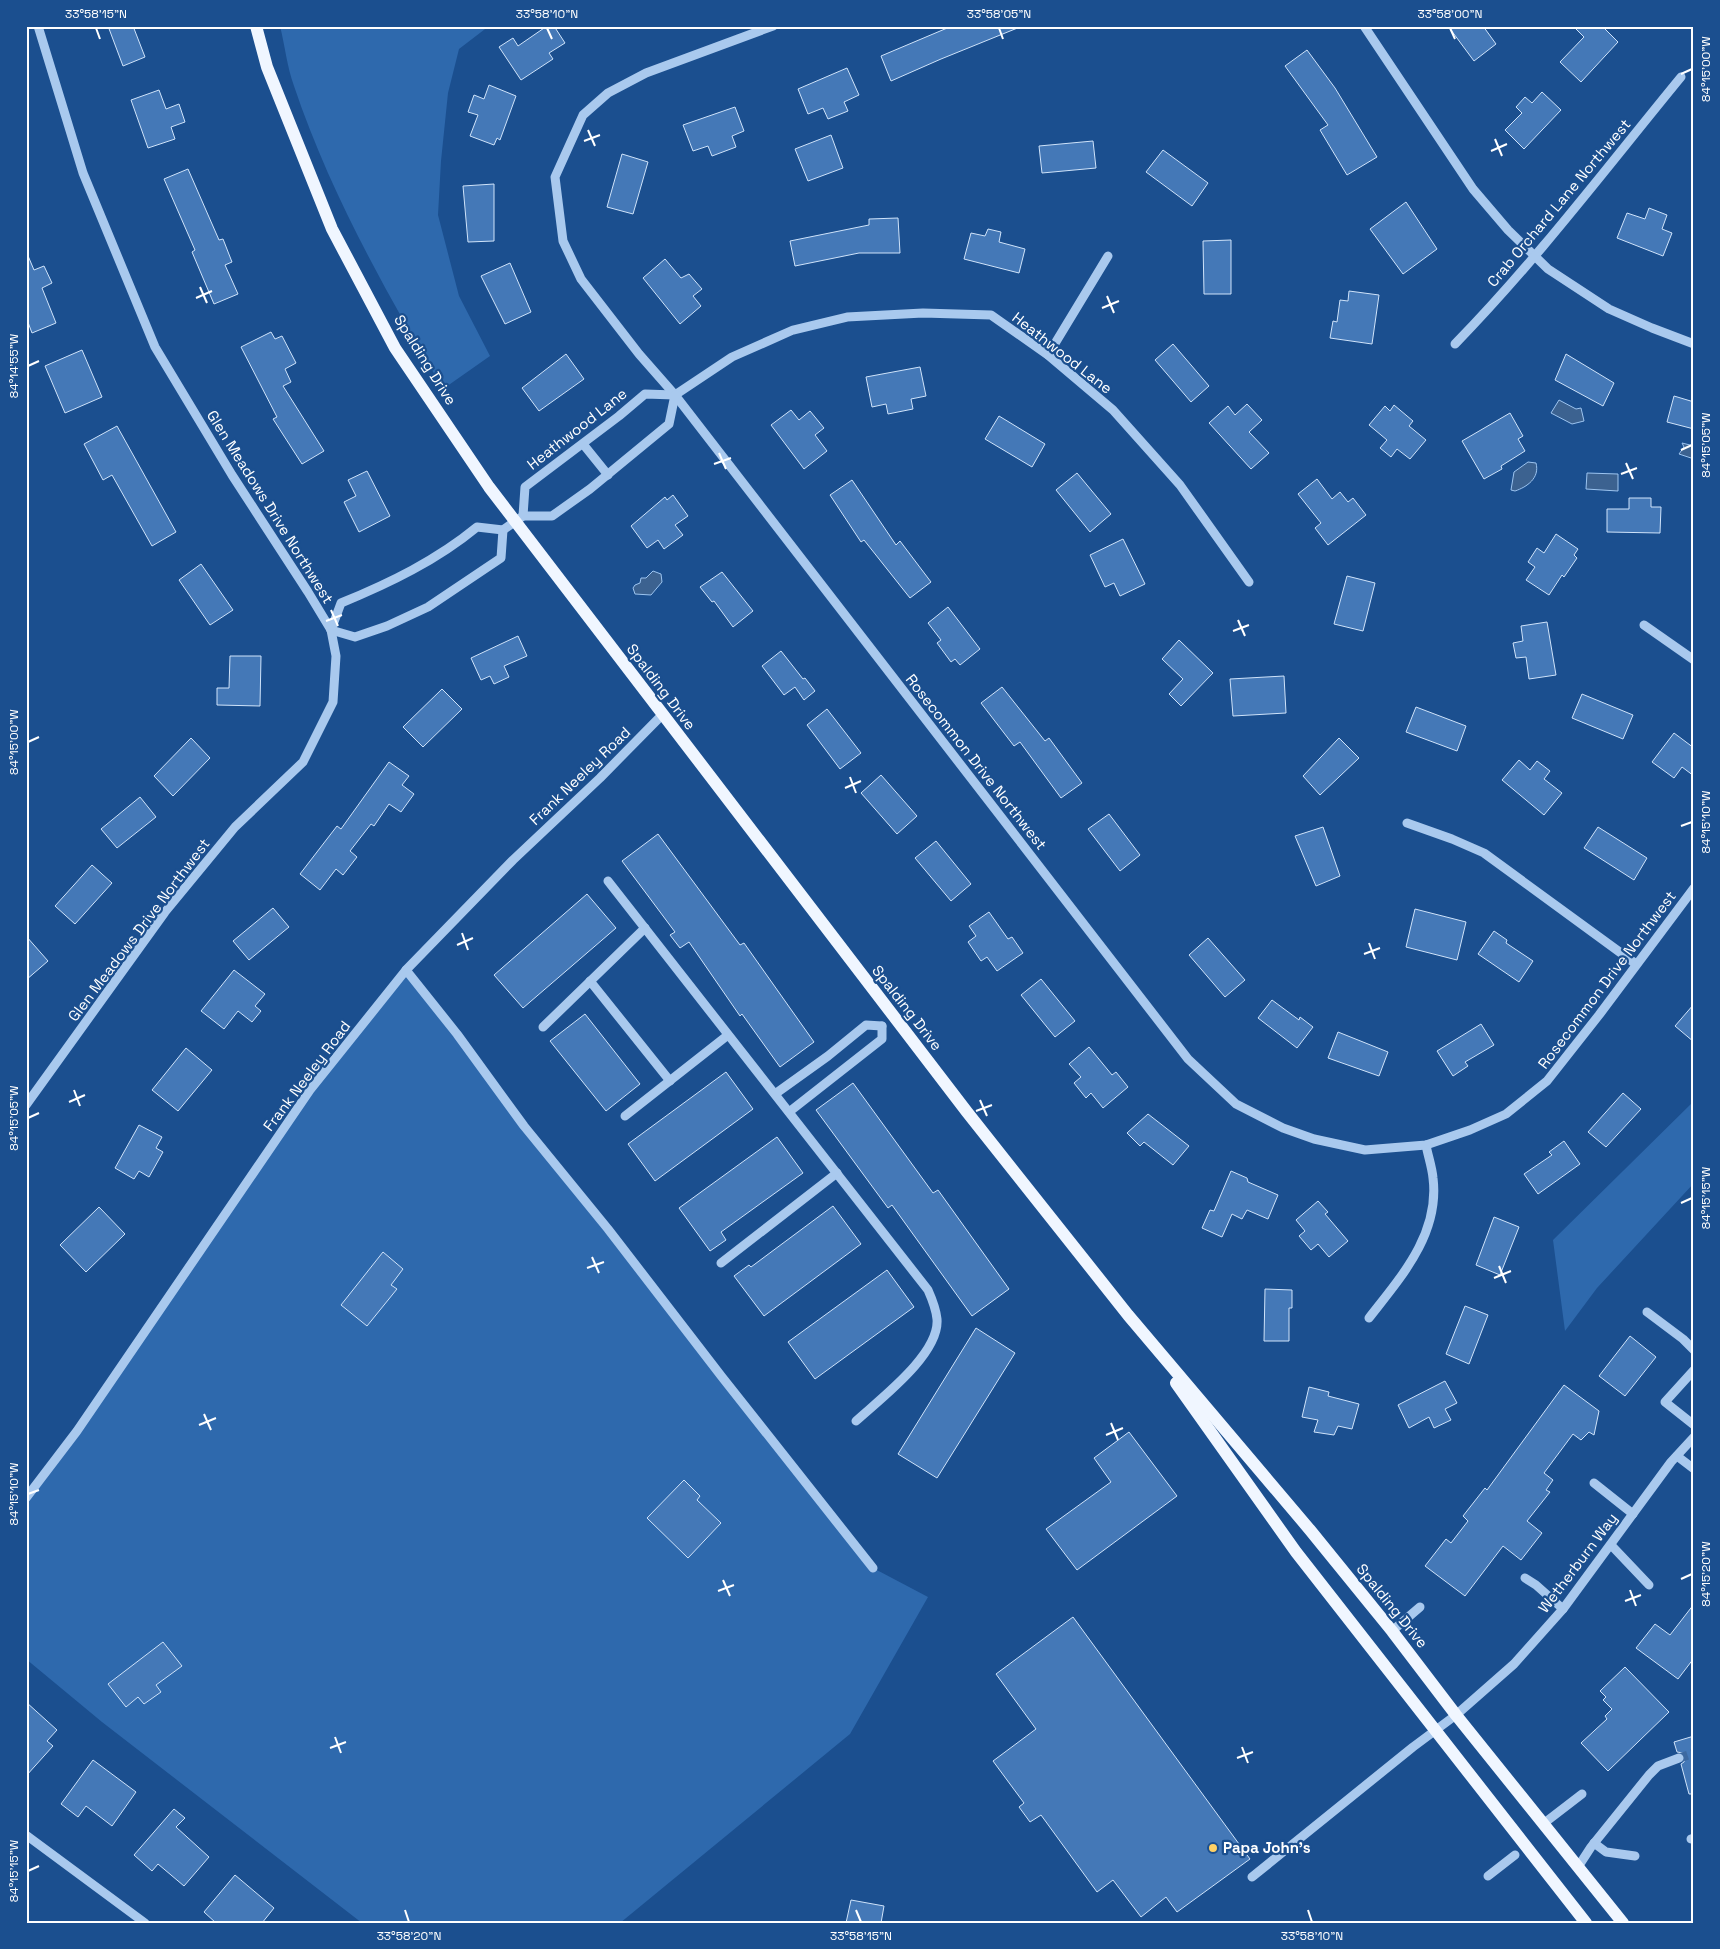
<svg xmlns="http://www.w3.org/2000/svg" width="1720" height="1949" viewBox="0 0 1720 1949" font-family="'Space Grotesk',sans-serif">
	<style>
		.green { fill: #2e69ad }
		.water { fill: #3c6290; stroke: #9cc4f0 }
		.building { fill: #4478b7; stroke: #cfe3fa }
		.lines { fill: none; stroke-linecap: round; stroke-linejoin: round }
		.minor-tunnel { stroke: #3d69a0; stroke-width: 9; stroke-dasharray: 9 4.5; stroke-linecap: butt }
		.minor { stroke: #a9c9ee; stroke-width: 9 }
		.major { stroke: #f0f6ff; stroke-width: 12 }
		.ticks { fill: none; stroke: #fff; stroke-width: 2 }
		.poi-dot { fill: #ffd166; stroke: #1b4f8f; stroke-width: 2 }
		.labels { text-anchor: middle; stroke-width: 4.5; stroke-linejoin: round; paint-order: stroke }
		.street-label { font-size: 15px; fill: #fff; stroke: #1b4f8f }
		.poi-label { font-size: 15px; font-weight: bold; fill: #fff; stroke: #1b4f8f; text-anchor: start }
		.neatline { fill: none; stroke: #fff; stroke-width: 2 }
		.ticks-label { font-size: 12px; text-anchor: middle; fill: #fff }
	</style>
	<rect width="100%" height="100%" fill="#1b4f8f"/>
	<g class="green">
		<path d="M280 26H489L459 49 448 93 441 161 438 215 459 296 490 356 443 389C386 292 330 193 294 86 287 67 285 46 280 26Z"/>
		<path d="M406 970 873 1568 928 1597 850 1734 620 1923H362L102 1722 26 1659V1495L111 1382 310 1090Z"/>
		<path d="M1694 1101V1183L1597 1288 1565 1331 1553 1240Z"/>
	</g>
	<g class="water">
		<path d="M1559 400 1576 409 1581 408 1584 421 1572 424 1551 413Z"/>
		<path d="M1682 443 1694 446V459L1679 454 1684 447Z"/>
		<path d="M1528 462 1536 463C1540 478 1527 487 1515 491L1511 490 1514 472Z"/>
		<path d="M1587 473 1618 474V491L1586 489Z"/>
		<path d="M653 571 661 574 662 582 651 595 635 594 633 588 635 585 640 583 641 578H646Z"/>
	</g>
	<g class="building">
		<path d="M108 26H133L145 57 123 66Z"/>
		<path d="M547 26H554L565 43 549 53 553 59 521 80 499 47 513 38 518 46Z"/>
		<path d="M952 26 1020 27 941 59 891 81 881 56Z"/>
		<path d="M1448 26H1483L1496 44 1474 61Z"/>
		<path d="M1573 26H1602L1618 42 1581 82 1560 62 1584 37Z"/>
		<path d="M1307 50 1335 88 1377 157 1347 175 1320 130 1328 125 1285 66Z"/>
		<path d="M847 68 859 95 844 102 848 111 828 119 823 108 808 114 798 89Z"/>
		<path d="M489 85 516 96 500 140 497 138 494 145 470 136 478 115 468 112 474 95 484 99Z"/>
		<path d="M159 90 166 109 179 104 185 122 171 127 175 139 148 148 131 100Z"/>
		<path d="M1542 92 1561 110 1524 149 1505 130 1522 113 1516 107 1525 97 1532 103Z"/>
		<path d="M735 107 744 131 732 136 736 147 712 156 708 146 693 151 683 125Z"/>
		<path d="M831 135 843 168 808 181 795 149Z"/>
		<path d="M1093 141 1096 168 1042 173 1039 146Z"/>
		<path d="M1163 150 1208 183 1192 206 1146 172Z"/>
		<path d="M622 154 648 162 633 214 607 207Z"/>
		<path d="M188 169 219 240 223 239 232 262 225 265 238 294 214 304 192 252 195 250 164 179Z"/>
		<path d="M494 184V241L468 242 463 186Z"/>
		<path d="M1406 202 1437 249 1403 274 1370 229Z"/>
		<path d="M1649 208 1667 215 1662 229 1672 233 1663 256 1617 238 1627 213 1645 219Z"/>
		<path d="M898 218 900 253H859L795 266 790 241 869 225V219Z"/>
		<path d="M988 229 1001 232 999 242 1025 249 1019 273 964 259 971 233 985 236Z"/>
		<path d="M1231 240V294H1204L1203 241Z"/>
		<path d="M26 251 34 270 44 266 52 283 42 288 56 323 32 333 26 317Z"/>
		<path d="M665 259 681 278 689 274 702 289 693 296 701 306 680 324 643 278Z"/>
		<path d="M510 263 531 312 505 324 481 276Z"/>
		<path d="M1349 291 1379 295 1372 344 1330 338 1333 321 1337 322 1340 300 1348 301Z"/>
		<path d="M271 332 275 339 282 336 296 363 285 369 291 382 283 386 324 451 302 464 273 419 277 417 241 347Z"/>
		<path d="M1173 344 1209 386 1191 402 1155 360Z"/>
		<path d="M82 350 102 397 65 413 45 366Z"/>
		<path d="M566 354 584 379 539 411 522 388Z"/>
		<path d="M1566 354 1614 383 1603 406 1555 380Z"/>
		<path d="M920 367 926 396 911 399 913 409 888 414 886 404 872 407 866 377Z"/>
		<path d="M1674 396 1694 402V429L1667 422Z"/>
		<path d="M1247 404 1262 420 1249 432 1269 453 1251 469 1209 423 1228 406 1235 415Z"/>
		<path d="M1394 405 1413 421 1409 426 1426 440 1410 459 1397 449 1391 457 1380 448 1387 440 1369 425 1385 406 1390 411Z"/>
		<path d="M791 410 799 420 810 411 824 428 815 435 827 451 804 469 771 425Z"/>
		<path d="M1510 413 1523 436 1518 439 1525 451 1501 466 1502 469 1484 479 1462 441Z"/>
		<path d="M999 416 1045 444 1032 467 985 439Z"/>
		<path d="M117 426 176 532 152 546 112 475 103 480 84 444Z"/>
		<path d="M367 471 390 516 359 532 344 502 356 496 348 480Z"/>
		<path d="M1077 473 1111 514 1090 532 1056 490Z"/>
		<path d="M1317 479 1332 499 1340 492 1348 502 1353 498 1366 515 1328 545 1315 528 1321 523 1298 494Z"/>
		<path d="M852 480 896 545 900 541 931 582 910 598 864 540 861 542 830 495Z"/>
		<path d="M673 495 688 516 675 525 683 535 664 549 658 540 647 548 631 526 665 497 667 500Z"/>
		<path d="M1629 498H1651V507H1661L1660 533 1607 532V509H1629Z"/>
		<path d="M1556 534 1578 549 1574 555 1577 558 1564 577 1562 575 1549 595 1526 580 1535 567 1528 562 1537 548 1544 553Z"/>
		<path d="M1123 539 1145 584 1120 596 1114 583 1105 587 1090 555Z"/>
		<path d="M201 564 233 610 210 625 179 580Z"/>
		<path d="M722 572 753 611 733 627 714 601 712 602 700 587Z"/>
		<path d="M1347 576 1375 583 1363 631 1334 624Z"/>
		<path d="M948 607 980 649 960 665 955 659 951 662 937 643 941 640 928 623Z"/>
		<path d="M1547 622 1556 675 1529 679 1526 657 1516 658 1513 643 1523 641 1521 626Z"/>
		<path d="M518 636 527 656 504 666 509 677 494 684 490 676 481 680 471 658Z"/>
		<path d="M1179 640 1213 673 1181 706 1169 694 1183 679 1162 659Z"/>
		<path d="M781 651 803 679 805 678 815 691 804 700 795 687 784 695 762 666Z"/>
		<path d="M230 656H261L260 706 217 705V688H229Z"/>
		<path d="M1284 676 1286 713 1233 716 1230 679Z"/>
		<path d="M1002 687 1045 741 1049 738 1082 783 1061 798 1020 742 1014 746 981 703Z"/>
		<path d="M442 689 462 709 423 747 403 727Z"/>
		<path d="M1582 694 1633 715 1623 739 1572 718Z"/>
		<path d="M1416 707 1466 726 1457 751 1406 732Z"/>
		<path d="M827 709 861 753 840 769 807 725Z"/>
		<path d="M1674 733 1694 748V776L1682 767 1674 778 1652 762Z"/>
		<path d="M191 738 210 758 173 796 154 776Z"/>
		<path d="M1339 738 1359 758 1320 795 1303 776Z"/>
		<path d="M1519 760 1530 770 1537 761 1550 771 1544 779 1562 793 1544 815 1502 780Z"/>
		<path d="M389 762 409 776 402 785 414 794 401 812 389 804 374 826 371 824 350 851 357 857 343 875 336 869 320 890 300 874 337 826 341 829Z"/>
		<path d="M881 775 917 816 897 834 861 793Z"/>
		<path d="M140 797 156 817 117 848 101 829Z"/>
		<path d="M1109 814 1140 855 1120 871 1088 829Z"/>
		<path d="M1323 827 1340 876 1316 886 1295 836Z"/>
		<path d="M1598 827 1647 858 1634 880 1584 848Z"/>
		<path d="M658 834 740 945 744 943 814 1042 780 1067 742 1014 740 1016 689 942 680 948 670 935 675 932 622 861Z"/>
		<path d="M936 841 971 884 951 901 915 858Z"/>
		<path d="M92 865 112 883 75 924 55 906Z"/>
		<path d="M587 894 616 928 523 1008 494 975Z"/>
		<path d="M273 908 289 927 249 960 233 941Z"/>
		<path d="M1415 909 1466 922 1457 960 1406 947Z"/>
		<path d="M989 912 1008 939 1012 937 1023 953 997 971 987 957 981 961 968 942 976 936 969 926Z"/>
		<path d="M1494 931 1507 940 1506 943 1533 961 1519 982 1478 954Z"/>
		<path d="M26 936 48 961 26 980Z"/>
		<path d="M1208 938 1245 980 1225 997 1189 955Z"/>
		<path d="M234 970 265 994 255 1006 261 1011 252 1022 238 1011 224 1029 201 1011Z"/>
		<path d="M1041 979 1075 1021 1055 1037 1021 995Z"/>
		<path d="M1272 1000 1299 1020 1300 1017 1313 1027 1297 1048 1258 1018Z"/>
		<path d="M1694 1004V1042L1675 1026Z"/>
		<path d="M585 1014 640 1084 606 1111 550 1041Z"/>
		<path d="M1481 1024 1494 1045 1465 1062 1468 1066 1453 1076 1437 1051Z"/>
		<path d="M1338 1032 1388 1052 1379 1076 1328 1058Z"/>
		<path d="M1089 1047 1112 1075 1116 1072 1128 1087 1103 1108 1091 1093 1086 1098 1074 1083 1081 1077 1069 1064Z"/>
		<path d="M186 1048 212 1070 178 1111 152 1090Z"/>
		<path d="M726 1072 753 1109 655 1181 628 1144Z"/>
		<path d="M853 1083 933 1193 938 1190 1009 1289 972 1316 892 1205 888 1208 816 1110Z"/>
		<path d="M1623 1093 1641 1109 1606 1147 1588 1132Z"/>
		<path d="M1148 1114 1189 1146 1173 1165 1144 1142 1140 1146 1127 1133Z"/>
		<path d="M139 1125 162 1137 156 1148 163 1152 149 1177 139 1171 134 1179 115 1168Z"/>
		<path d="M777 1137 803 1173 721 1232 726 1240 710 1251 679 1208Z"/>
		<path d="M1564 1141 1580 1164 1538 1194 1524 1174 1552 1155 1549 1152Z"/>
		<path d="M1231 1171 1247 1178 1248 1182 1278 1195 1268 1219 1247 1210 1242 1219 1232 1214 1222 1237 1202 1228 1210 1210 1214 1211Z"/>
		<path d="M1318 1201 1328 1212 1325 1214 1348 1241 1329 1257 1318 1244 1311 1250 1299 1236 1305 1231 1296 1220Z"/>
		<path d="M833 1206 861 1244 764 1316 734 1276 749 1265 751 1267Z"/>
		<path d="M99 1207 125 1234 86 1272 60 1245Z"/>
		<path d="M1494 1217 1519 1227 1500 1275 1476 1265Z"/>
		<path d="M383 1252 403 1269 391 1285 397 1289 367 1326 341 1305Z"/>
		<path d="M887 1270 914 1307 815 1379 788 1342Z"/>
		<path d="M1265 1289 1292 1290V1308H1289V1341H1264Z"/>
		<path d="M1465 1306 1488 1315 1469 1364 1446 1354Z"/>
		<path d="M976 1328 1015 1353 937 1478 898 1454Z"/>
		<path d="M1630 1336 1656 1357 1625 1396 1599 1376Z"/>
		<path d="M1445 1381 1457 1403 1445 1409 1451 1420 1434 1428 1429 1417 1409 1428 1398 1405Z"/>
		<path d="M1564 1385 1599 1411 1594 1435 1589 1432 1581 1440 1573 1434 1544 1473 1553 1480 1546 1490 1550 1492 1527 1521 1542 1533 1521 1560 1503 1546 1465 1596 1425 1566 1446 1539 1451 1543 1468 1521 1463 1516 1485 1488 1487 1490Z"/>
		<path d="M1309 1387 1329 1392 1328 1396 1359 1404 1352 1429 1338 1426 1334 1435 1314 1432 1318 1420 1302 1417Z"/>
		<path d="M1129 1432 1177 1496 1077 1570 1046 1529 1111 1482 1094 1458Z"/>
		<path d="M684 1480 700 1496 697 1500 721 1523 688 1558 647 1518Z"/>
		<path d="M1694 1604V1658L1678 1679 1636 1648 1655 1624 1670 1635Z"/>
		<path d="M1073 1617 1250 1859 1177 1912 1166 1897 1141 1917 1113 1880 1097 1892 1041 1815 1030 1822 1019 1807 1024 1803 993 1761 1036 1729 996 1674Z"/>
		<path d="M163 1642 182 1666 156 1685 161 1692 144 1704 138 1697 126 1707 108 1684Z"/>
		<path d="M1625 1667 1669 1712 1608 1771 1581 1743 1607 1719 1605 1716 1612 1709 1603 1700 1606 1697 1600 1691Z"/>
		<path d="M26 1702 57 1730 47 1741 53 1746 26 1776Z"/>
		<path d="M1694 1736V1794H1689L1681 1764 1684 1762 1685 1756 1683 1753 1677 1752 1674 1742Z"/>
		<path d="M93 1760 136 1792 112 1826 86 1806 78 1817 61 1804Z"/>
		<path d="M174 1809 185 1818 176 1827 209 1857 184 1886 158 1864 152 1871 134 1855Z"/>
		<path d="M235 1875 274 1908 262 1923H216L204 1912Z"/>
		<path d="M851 1900 884 1906 881 1923H846Z"/>
	</g>
	<g class="lines">
		<path class="minor-tunnel" d="M1679 1758 1694 1753"/>
		<g class="minor">
			<path d="M773 26 646 73 608 93 583 115 555 177 563 241 581 279 639 354 675 395 1188 1059 1236 1104 1283 1128 1314 1139 1365 1150 1426 1145 1470 1130 1506 1114 1547 1081 1599 1015 1694 888"/>
			<path d="M1364 26 1473 189 1508 230 1548 269 1609 309 1652 328 1694 344"/>
			<path d="M1455 344C1536 261 1607 167 1681 77"/>
			<path d="M1048 355 1108 256"/>
			<path d="M583 444 608 475"/>
			<path d="M523 516 525 487 619 416 645 394 675 395 732 357 793 330 847 317 923 313 991 315 1048 355 1113 410 1180 485 1249 582"/>
			<path d="M1644 625 1694 660"/>
			<path d="M331 630 341 603C390 583 437 560 477 527L503 530 523 516H552L590 489 669 424 675 395"/>
			<path d="M331 630 355 637 387 626 428 607 501 558 503 530"/>
			<path d="M1407 823 1452 839 1484 853 1636 964"/>
			<path d="M608 881 928 1290C932 1299 936 1309 937 1319 940 1354 880 1399 856 1421"/>
			<path d="M406 970 457 1034 524 1126 608 1229 722 1377 873 1568"/>
			<path d="M590 981 670 1081"/>
			<path d="M543 1027 645 928"/>
			<path d="M775 1094 828 1056 866 1025 882 1026"/>
			<path d="M26 1105 165 912 235 827 303 762 333 702 336 656 331 630 308 592 232 475 155 347 83 173 38 26"/>
			<path d="M789 1112 882 1039V1026"/>
			<path d="M625 1116 728 1035"/>
			<path d="M721 1263 837 1173"/>
			<path d="M1647 1312 1683 1339 1694 1350"/>
			<path d="M1369 1318C1401 1277 1440 1234 1433 1178 1432 1167 1428 1156 1426 1145"/>
			<path d="M1694 1370 1665 1402 1694 1425"/>
			<path d="M1677 1456 1694 1469"/>
			<path d="M1594 1483 1633 1514"/>
			<path d="M26 1498 77 1431 310 1090 406 970 513 860 600 778 662 715"/>
			<path d="M1611 1545 1649 1585"/>
			<path d="M1525 1578 1536 1585 1563 1609"/>
			<path d="M1392 1631 1420 1607"/>
			<path d="M1543 1824 1582 1794"/>
			<path d="M26 1835 145 1923"/>
			<path d="M1691 1839 1694 1838"/>
			<path d="M1594 1843 1606 1852 1635 1856"/>
			<path d="M1578 1867 1591 1847 1649 1775 1658 1766 1679 1758"/>
			<path d="M1488 1876 1515 1855"/>
			<path d="M1252 1877 1413 1747 1456 1715 1514 1664 1563 1609 1671 1462 1694 1437"/>
		</g>
		<g class="major">
			<path d="M256 26 267 67 332 229 395 348 489 487 967 1112 1128 1315 1310 1530 1392 1631 1456 1715 1623 1923"/>
			<path d="M1176 1383 1296 1552 1586 1923"/>
		</g>
	</g>
	<path class="ticks" d="M96 28 100 39M547 28 552 39M999 28 1003 39M1450 28 1455 39M1681 74 1692 69M588 130 595 146M1495 139 1502 156M584 141 600 135M1491 151 1507 144M200 287 207 303M1107 296 1114 313M196 298 212 291M1102 308 1119 301M28 366 39 361M1681 450 1692 445M719 453 726 469M1626 463 1633 479M714 464 731 458M1621 474 1637 468M331 610 338 626M1238 620 1245 636M326 621 342 615M1233 631 1249 625M28 742 39 737M850 777 856 793M845 788 861 781M1681 826 1692 822M462 933 468 950M1369 943 1375 959M457 945 473 938M1364 954 1380 948M74 1090 80 1106M980 1100 987 1116M69 1102 85 1095M976 1111 992 1105M28 1118 39 1113M1681 1203 1692 1198M592 1257 599 1273M1499 1266 1506 1283M587 1268 604 1262M1494 1278 1511 1271M204 1414 211 1430M1111 1423 1118 1440M199 1425 216 1418M1106 1435 1123 1428M28 1494 39 1490M1681 1579 1692 1574M723 1580 730 1596M1630 1590 1636 1606M718 1591 734 1585M1625 1601 1641 1595M335 1737 341 1753M1242 1747 1248 1763M330 1748 346 1742M1237 1758 1253 1752M28 1871 39 1866M405 1910 409 1922M856 1910 861 1922M1308 1910 1312 1922"/>
	<circle class="poi-dot" cx="1213" cy="1848" r="5"/>
	<g class="labels">
		<g class="street-label">
			<text transform="translate(1559 203) rotate(-50)" y="5">Crab Orchard Lane Northwest</text>
			<text transform="translate(1062 353) rotate(38)" y="5">Heathwood Lane</text>
			<text transform="translate(425 360) rotate(58)" y="5">Spalding Drive</text>
			<text transform="translate(577 429) rotate(-38)" y="5">Heathwood Lane</text>
			<text transform="translate(270 507) rotate(58)" y="5">Glen Meadows Drive Northwest</text>
			<text transform="translate(661 687) rotate(53)" y="5">Spalding Drive</text>
			<text transform="translate(976 762) rotate(52)" y="5">Rosecommon Drive Northwest</text>
			<text transform="translate(580 776) rotate(-44)" y="5">Frank Neeley Road</text>
			<text transform="translate(139 930) rotate(-53)" y="5">Glen Meadows Drive Northwest</text>
			<text transform="translate(1607 980) rotate(-53)" y="5">Rosecommon Drive Northwest</text>
			<text transform="translate(907 1008) rotate(52)" y="5">Spalding Drive</text>
			<text transform="translate(307 1076) rotate(-53)" y="5">Frank Neeley Road</text>
			<text transform="translate(1578 1563) rotate(-53)" y="5">Wetherburn Way</text>
			<text transform="translate(1392 1606) rotate(51)" y="5">Spalding Drive</text>
		</g>
		<g class="poi-label">
			<text x="1223" y="1853">Papa John's</text>
		</g>
	</g>
	<rect width="1720" height="1949" fill="none" stroke="#1b4f8f" stroke-width="55"/>
	<rect x="28" y="28" width="1664" height="1894" class="neatline"/>
	<g class="ticks-label">
		<text x="96" y="18">33°58'15"N</text>
		<text x="547" y="18">33°58'10"N</text>
		<text x="999" y="18">33°58'05"N</text>
		<text x="1450" y="18">33°58'00"N</text>
		<text transform="translate(1706 69) rotate(-90)" y="4">84°15'00"W</text>
		<text transform="translate(14 366) rotate(-90)" y="4">84°14'55"W</text>
		<text transform="translate(1706 445) rotate(-90)" y="4">84°15'05"W</text>
		<text transform="translate(14 742) rotate(-90)" y="4">84°15'00"W</text>
		<text transform="translate(1706 822) rotate(-90)" y="4">84°15'10"W</text>
		<text transform="translate(14 1118) rotate(-90)" y="4">84°15'05"W</text>
		<text transform="translate(1706 1198) rotate(-90)" y="4">84°15'15"W</text>
		<text transform="translate(14 1494) rotate(-90)" y="4">84°15'10"W</text>
		<text transform="translate(1706 1574) rotate(-90)" y="4">84°15'20"W</text>
		<text transform="translate(14 1871) rotate(-90)" y="4">84°15'15"W</text>
		<text x="409" y="1940">33°58'20"N</text>
		<text x="861" y="1940">33°58'15"N</text>
		<text x="1312" y="1940">33°58'10"N</text>
	</g>
</svg>
